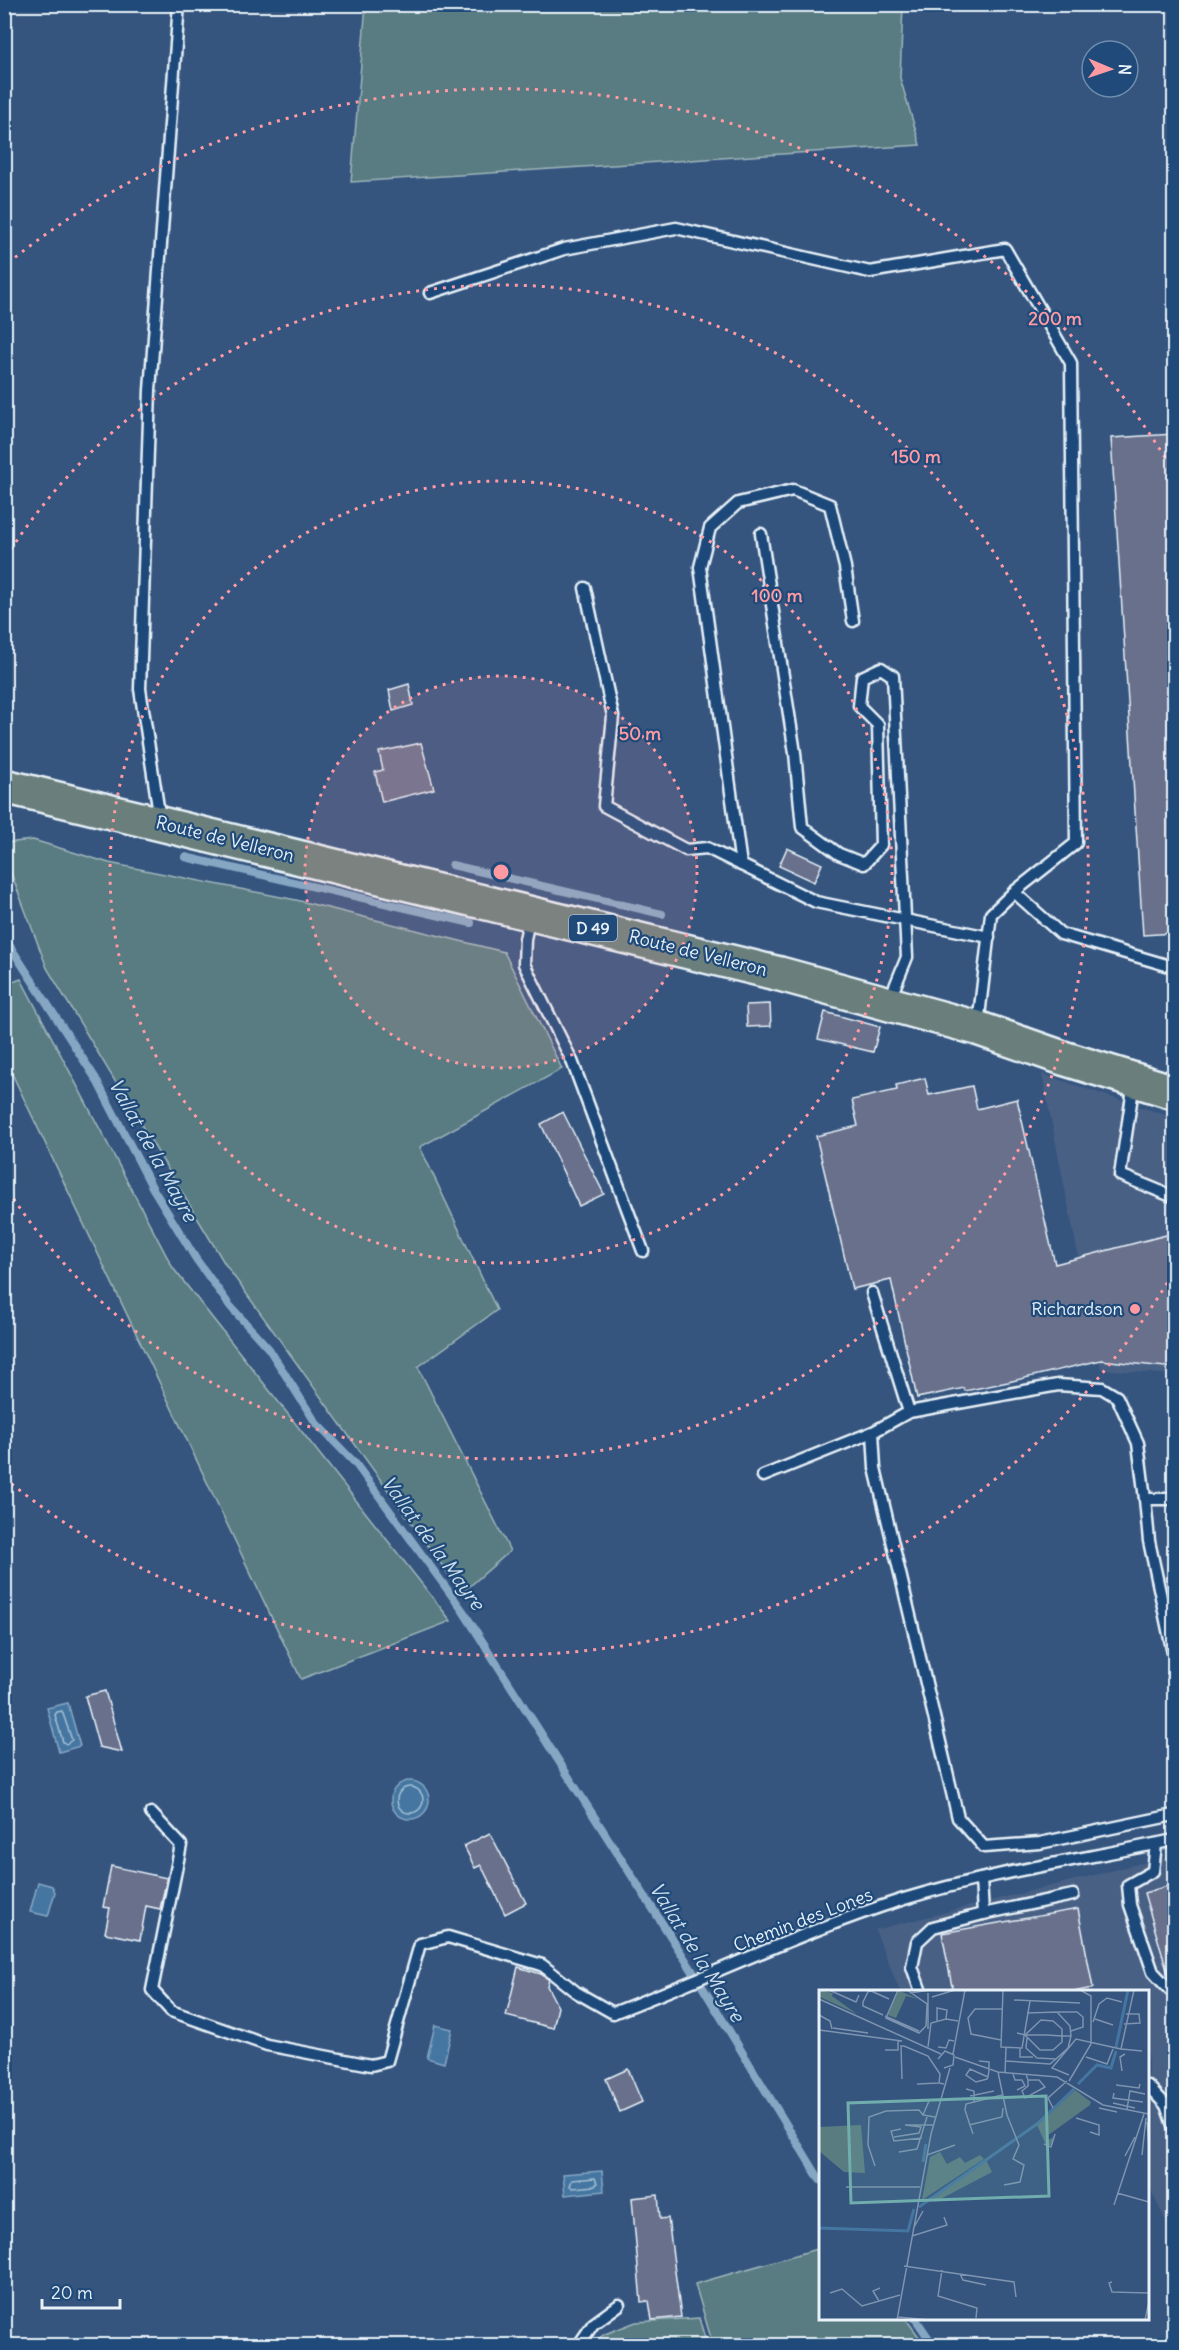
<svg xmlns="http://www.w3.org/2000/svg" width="1179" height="2350" viewBox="0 0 1179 2350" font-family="Delius,sans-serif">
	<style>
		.built { fill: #486085 }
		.green { fill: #597c81; stroke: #a0b6bc; stroke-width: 1.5 }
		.water { fill: #4476a1; stroke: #86a7c4; stroke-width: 1.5 }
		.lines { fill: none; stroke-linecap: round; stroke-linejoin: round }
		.shore { stroke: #a6c0d5; stroke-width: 1.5 }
		.stream { stroke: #86a7c4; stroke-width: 8 }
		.building { fill: #69708c; stroke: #e8f1f8; stroke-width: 1.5 }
		.service-casing { stroke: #e8f1f8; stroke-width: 15 }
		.primary-casing { stroke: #e8f1f8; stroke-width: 38 }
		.service { stroke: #1f4a7a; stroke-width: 10 }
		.primary { stroke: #6a7f7c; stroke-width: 33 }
		.ring { fill: none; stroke: #ff9aa2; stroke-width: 3; stroke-dasharray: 3 6 }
		.poi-dot { fill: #ff9aa2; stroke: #1f4a7a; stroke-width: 2 }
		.labels { text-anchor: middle; stroke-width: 4.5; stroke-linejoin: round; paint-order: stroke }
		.shield { fill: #1f4a7a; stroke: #acbfd2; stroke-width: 1.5 }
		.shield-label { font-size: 16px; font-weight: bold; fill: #e8f1f8 }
		.street-label { font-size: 18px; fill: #e8f1f8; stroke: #1f4a7a }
		.poi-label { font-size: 18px; fill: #e8f1f8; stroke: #1f4a7a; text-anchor: end }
		.water-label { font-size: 20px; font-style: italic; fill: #cfdfeb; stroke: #1f4a7a }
		.inset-river { fill: none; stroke: #4476a1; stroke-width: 3 }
		.inset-road { fill: none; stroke: #7d93af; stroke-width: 1.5 }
		.view { fill: #71adac; fill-opacity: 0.15; stroke: #71adac; stroke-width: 3 }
		.inset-edge { fill: none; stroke: #e8f1f8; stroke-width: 3 }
		.centre { fill: #ff9aa2; stroke: #1f4a7a; stroke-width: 3 }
		.ring-label { font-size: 18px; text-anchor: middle; font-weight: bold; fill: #ff9aa2; stroke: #1f4a7a; stroke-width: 4.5; stroke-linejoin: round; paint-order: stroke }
	</style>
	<rect width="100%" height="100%" fill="#35557f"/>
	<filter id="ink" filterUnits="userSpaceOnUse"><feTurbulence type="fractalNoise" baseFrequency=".0167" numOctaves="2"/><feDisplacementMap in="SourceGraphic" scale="12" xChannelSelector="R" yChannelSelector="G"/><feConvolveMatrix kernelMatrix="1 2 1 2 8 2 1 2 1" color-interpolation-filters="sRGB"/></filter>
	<g filter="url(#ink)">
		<g class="built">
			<path d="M1042 1074 1174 1118V1375L1101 1369Z"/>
			<path d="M1174 1855V2238L1148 2184V1992L900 1991 875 1930Z"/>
		</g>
		<g class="green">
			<path d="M366 5H903L900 78 920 145 351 182Z"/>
			<path d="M33 840 109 863 296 900 504 952 562 1069 420 1147 497 1310 418 1367 510 1551 462 1593 225 1264 47 968 5 857V843Z"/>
			<path d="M21 979 173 1268 451 1621 301 1679 5 1059V985Z"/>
			<path d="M820 2248V2318L906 2319 925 2345H713L695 2284Z"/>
			<path d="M699 2318 707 2345H589L605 2334 636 2322Z"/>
		</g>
		<g class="water">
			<path d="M68 1703 80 1746 59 1752 47 1708Z"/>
			<circle cx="410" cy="1800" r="19"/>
			<path d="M38 1882 52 1886 55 1892 48 1916 30 1912Z"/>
			<path d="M435 2025 452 2029 444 2063 427 2058Z"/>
			<path d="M602 2171 604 2191 565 2195 563 2174Z"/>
		</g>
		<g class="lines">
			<g class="shore">
				<path d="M62 1711 72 1740 66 1744 63 1742 55 1715 57 1712Z"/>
				<circle cx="410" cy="1800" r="13"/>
				<path d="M595 2178 597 2183 595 2186 573 2188 570 2186 572 2180Z"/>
			</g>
			<g class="stream">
				<path d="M185 857 471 923"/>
				<path d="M452 865 662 914"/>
				<path d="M4 937 96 1079 152 1187 196 1259 230 1306 269 1349 316 1423 355 1463 463 1611 697 1978 820 2180"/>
				<path d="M915 2318 934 2346"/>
			</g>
		</g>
		<g class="building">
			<path d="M1174 434V933L1143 935 1111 438Z"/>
			<path d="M409 684 413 705 393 711 389 690Z"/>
			<path d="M421 743 434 789 382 802 375 772 383 770 379 752Z"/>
			<path d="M787 848 822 864 814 882 779 866Z"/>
			<path d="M770 1004 771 1026 747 1027 746 1005Z"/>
			<path d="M825 1012 880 1027 873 1052 818 1039Z"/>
			<path d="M925 1078 929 1095 972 1086 977 1109 1017 1099 1055 1264 1174 1233V1368L1101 1360 1008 1382 965 1391 964 1388 917 1398 891 1280 852 1289 816 1136 858 1126 852 1100 897 1090 896 1085Z"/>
			<path d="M563 1112 604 1194 579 1206 541 1124Z"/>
			<path d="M105 1691 122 1752 99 1747 85 1696Z"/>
			<path d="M490 1833 526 1903 505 1914 481 1865 475 1868 464 1846Z"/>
			<path d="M111 1866 167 1878 160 1909 146 1906 140 1940 105 1933 110 1908 103 1907Z"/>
			<path d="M1174 1884V1976L1169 1977 1144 1893Z"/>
			<path d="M1078 1909 1093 1988 1073 1992H953L942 1933Z"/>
			<path d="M518 1967 541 1974 549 1980 547 1986 558 2007 553 2028 506 2016Z"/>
			<path d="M628 2069 642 2102 620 2112 606 2079Z"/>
			<path d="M658 2195 660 2219 668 2218 681 2317 652 2320 649 2301 641 2302 632 2198Z"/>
		</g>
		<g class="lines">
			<defs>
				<g id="service">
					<path d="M430 293 564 249 676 228 870 272 1005 249 1071 363 1076 843 1014 892"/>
					<path d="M761 534 795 753 802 827 839 854 864 864 881 845 878 725 859 706 862 677 881 668 893 676 907 957 889 1001"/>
					<path d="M585 588 613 716 604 806 686 850 707 848 816 902 989 937"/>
					<path d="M160 820 140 689 150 390 179 4"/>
					<path d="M741 865 700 567 710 528 738 503 793 490 830 505 845 567 853 621"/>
					<path d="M530 916 525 939 524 964 572 1061 643 1251"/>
					<path d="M978 1025 991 914 1014 892 1061 934 1173 967"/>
					<path d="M1134 1082 1120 1175 1174 1197"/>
					<path d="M872 1293 909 1412"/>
					<path d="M873 1432 875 1468 958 1818 984 1847 1040 1843 1174 1815"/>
					<path d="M763 1476 873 1432 909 1412 1058 1385 1102 1388 1117 1397 1138 1443 1145 1499H1174"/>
					<path d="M1145 1499 1149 1541 1174 1658"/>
					<path d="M151 1813 181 1845 152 1990 171 2011 267 2045 371 2065 387 2061 420 1944 448 1937 542 1965 576 1992 613 2013C711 1976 805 1930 904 1899 992 1872 1085 1859 1174 1840"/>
					<path d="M1156 1844 1153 1871 1128 1885 1130 1905 1153 1972 1170 1990 1174 1988"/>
					<path d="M983 1914 1073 1895"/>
					<path d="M921 1992 912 1967 917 1942 933 1927 983 1914 981 1879"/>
					<path d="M1148 2086 1166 2105"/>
					<path d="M1174 2101 1166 2105 1174 2128"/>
					<path d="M578 2346 593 2324 619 2305"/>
				</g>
				<path id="primary" d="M4 786 780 974 977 1028 1063 1058 1174 1092"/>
			</defs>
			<use href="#service" class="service-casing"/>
			<use href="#primary" class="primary-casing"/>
			<use href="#service" class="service"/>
			<use href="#primary" class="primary"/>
		</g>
	</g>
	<circle cx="501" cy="872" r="196" fill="#ff9aa2" fill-opacity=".12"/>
	<g class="ring">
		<circle cx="501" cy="872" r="196"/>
		<circle cx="501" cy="872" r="391"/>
		<path d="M6 557A587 587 0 1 1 6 1187"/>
		<path d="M1172 1275A783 783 0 0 1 8 1481M8 263A783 783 0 0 1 1172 469"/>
	</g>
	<circle class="poi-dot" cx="1135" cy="1309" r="6"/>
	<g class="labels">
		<rect class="shield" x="569" y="915" width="48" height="26" rx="4.5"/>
		<g class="shield-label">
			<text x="593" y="934">D 49</text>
		</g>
		<g class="street-label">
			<text transform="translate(225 839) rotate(14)" y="6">Route de Velleron</text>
			<text transform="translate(698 953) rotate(14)" y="6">Route de Velleron</text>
			<text transform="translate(803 1920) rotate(-21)" y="6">Chemin des Lones</text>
		</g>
		<g class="poi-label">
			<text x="1123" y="1315">Richardson</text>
		</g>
		<g class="water-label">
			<text transform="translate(153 1150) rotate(61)" y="7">Vallat de la Mayre</text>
			<text transform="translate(433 1543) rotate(54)" y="7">Vallat de la Mayre</text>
			<text transform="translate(697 1952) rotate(58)" y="7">Vallat de la Mayre</text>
		</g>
	</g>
	<g transform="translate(819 1990)">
		<rect width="330" height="330" fill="#35557f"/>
		<path d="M0 0 14 3 13 6 38 24 1 7ZM79 0 99 9 87 6 77 28 69 25ZM256 100 272 112 271 115 228 146 229 150 235 147 233 155H227L218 135ZM42 135 46 183 25 182 0 161V137ZM121 162 128 174 141 167 146 173 161 165 165 169 103 210 111 167ZM167 170 173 182 116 212 115 208Z" fill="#597c81"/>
		<path class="inset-river" d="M297 57 309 0M259 94 278 75 292 78 297 61M104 172 107 154M100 217 218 134 255 99M0 238 89 241 95 219"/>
		<path class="inset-road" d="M10 0 37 12 40 5M79 0 67 28 100 43 107 36 108 14 88 0M184 0 182 57 203 58 211 11M91 3 111 0M109 3V39M113 7 136 0M0 9 122 64M195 10 261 13M239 22H258L264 27V37L252 41M0 25 11 31 13 39M64 25 44 16V12L50 0 70 9M66 26 100 41M276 29 294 35M118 31V18L128 20 127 29M274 32 280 14 288 8 303 12M305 34 321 33 320 24H307M14 38 49 43M0 40 83 51M198 43 206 45 222 30 234 31 243 39V52L234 60H221L206 45H228L243 46H252L251 36 238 22 208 23M208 48 207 58 218 68 237 69 249 58 252 46M182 50 152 44 149 28 156 19H183M109 57 112 33 127 29 139 31M119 57 127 58 130 50 135 51M201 58V67H214M302 59 323 61M66 60H79V51M134 64 146 0M136 67 179 82 238 87 284 115 330 124M267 67 288 74 294 59M119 69 126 61 135 65 134 75 125 78M160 71 170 72V80L169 87 168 89 157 92 147 85 151 79 169 87M186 71 231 74 237 69M303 81 301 67 306 64M179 82 188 125 200 155 194 169 205 175 201 192 185 195M186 83 187 58M194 84 196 90H203L206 96 198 100M207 84 209 90H220L226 97 206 108 203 101 209 96V90M250 85 233 78 257 49 302 59 315 0M83 89 82 56H85L109 66 121 84 120 93 125 94M250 91 272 54V6L261 0M98 94 120 93M297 95 320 98 321 94M147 99 155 101V112L147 114 146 120 154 144M295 103 294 108 324 112M151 106 175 101M110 111 104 125 116 127M155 112 183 105M294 113 316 118M234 118 229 108 248 91M280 118 298 122M308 119 311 101 326 104M257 128 280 135V145L271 142M328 132 330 157M150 135 183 127 184 118M82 139 72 141 75 151 103 148M75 147 100 143 102 137 86 135H114M225 154 232 157 236 144M80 162 98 159 108 127M108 165 136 155M323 165 327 128M306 166 316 147M56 176 49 155 50 127 67 121 100 120 104 125M27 197H101M298 203 330 212M295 215 325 124M94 239 104 221M93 246 128 235 125 227M85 276 195 292 197 307M123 280 119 306 158 318 157 328M141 284 144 290 167 295M293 292 290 293 293 302 330 303M11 303 23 299 43 316 81 305M60 311 54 301 61 298M79 327 110 330M78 330 112 144 131 78M326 330 330 311"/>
		<path class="view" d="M227 106 230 206 32 213 29 113Z"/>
		<rect width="330" height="330" class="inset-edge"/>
	</g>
	<circle cx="501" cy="872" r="9" class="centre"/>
	<g class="ring-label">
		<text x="1055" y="325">200 m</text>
		<text x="916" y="463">150 m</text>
		<text x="777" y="602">100 m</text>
		<text x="640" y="740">50 m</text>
	</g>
	<rect width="1179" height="2350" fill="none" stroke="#1f4a7a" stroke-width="24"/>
	<rect x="12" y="12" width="1155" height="2326" fill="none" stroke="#e8f1f8" stroke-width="2" filter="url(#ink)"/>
	<g transform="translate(1110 69) rotate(92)"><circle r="28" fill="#1f4a7a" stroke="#6f8dac" stroke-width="1.5"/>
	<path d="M0-4.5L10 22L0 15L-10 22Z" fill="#ff9aa2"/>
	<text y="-9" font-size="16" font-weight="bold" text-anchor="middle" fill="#e8f1f8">N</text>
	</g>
	<path d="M42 2299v9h78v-9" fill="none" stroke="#e8f1f8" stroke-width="3"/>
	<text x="51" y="2299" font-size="18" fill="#e8f1f8" stroke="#1f4a7a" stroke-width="4.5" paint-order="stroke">20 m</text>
</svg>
